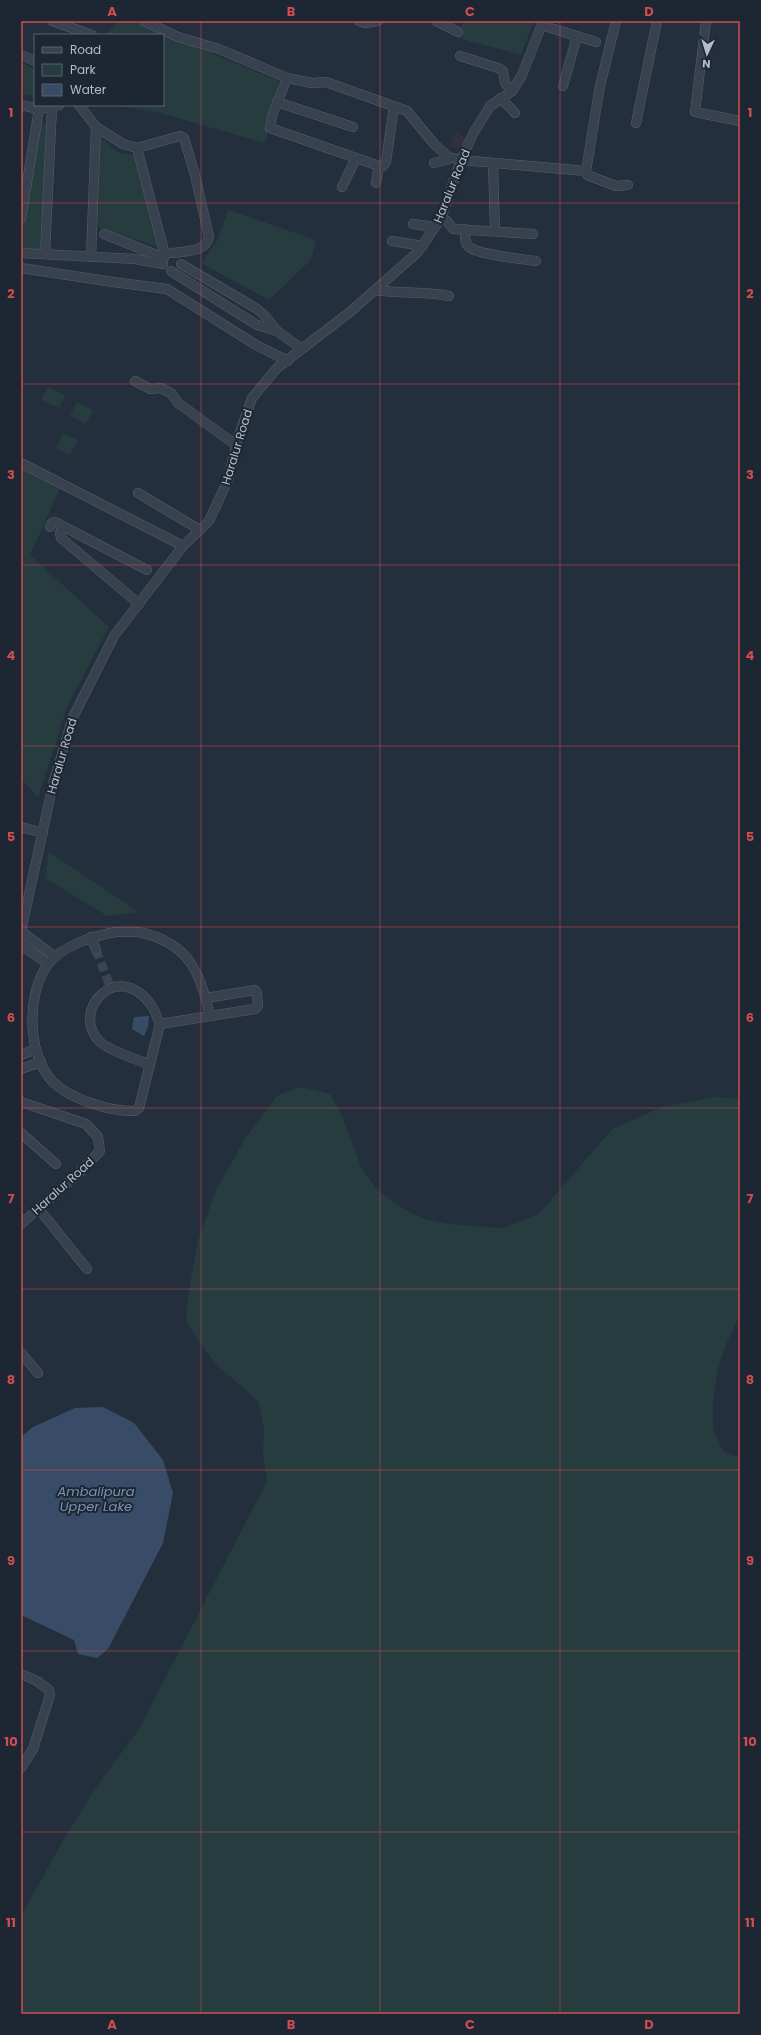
<svg xmlns="http://www.w3.org/2000/svg" width="761" height="2035" viewBox="0 0 761 2035" font-family="Poppins,sans-serif">
	<style>
		.medical { fill: #32303f }
		.green { fill: #263c3f }
		.water { fill: #394c67 }
		.lines { fill: none; stroke-linecap: round; stroke-linejoin: round }
		.minor-tunnel { stroke: #3a4453; stroke-width: 9; stroke-dasharray: 9 4.5; stroke-linecap: butt }
		.minor-casing { stroke: #565f6c; stroke-width: 10 }
		.minor { stroke: #38414e; stroke-width: 9 }
		.grid { fill: none; stroke: #ce4d50; stroke-width: 1; stroke-opacity: 0.55 }
		.labels { text-anchor: middle; stroke-width: 4; stroke-linejoin: round; paint-order: stroke }
		.street-label { font-size: 12px; fill: #b4bcc9; stroke: #1d2633 }
		.water-label { font-size: 13px; font-style: italic; fill: #7c92b1; stroke: #1d2633 }
		.neatline { fill: none; stroke: #ce4d50; stroke-width: 1.5 }
		.grid-label { font-size: 13px; text-anchor: middle; font-weight: bold; fill: #ce4d50 }
	</style>
	<rect width="100%" height="100%" fill="#242f3e"/>
	<path class="medical" d="M455 132 468 139 464 151 450 146Z"/>
	<g class="green">
		<path d="M118 21H132L279 81 265 143 157 112 113 105H163V35H106L107 32Z"/>
		<path d="M463 21H534L521 55 458 38Z"/>
		<path d="M21 62 35 70V96L21 94Z"/>
		<path d="M38 123 50 124 44 252 21 251V225Z"/>
		<path d="M105 140C113 151 121 155 135 154L161 248 98 227 100 141Z"/>
		<path d="M228 210 316 240 311 260 269 300 201 263 217 241Z"/>
		<path d="M48 387 65 396 59 408 41 400Z"/>
		<path d="M77 402 93 410 86 424 70 416Z"/>
		<path d="M63 433 78 440 70 455 56 448Z"/>
		<path d="M21 467 60 488 30 555 109 627 67 707 38 798 21 778Z"/>
		<path d="M49 852 139 912 107 916 45 878Z"/>
		<path d="M302 1087 330 1094 342 1116 361 1167 376 1188 396 1205 422 1218 448 1224 502 1228 539 1214 612 1129 663 1107 714 1097 740 1099V1313L725 1347 717 1373 713 1402V1428L723 1451 740 1458V2014H21V1916L65 1837 99 1783 139 1729 267 1481 263 1455 264 1430 259 1402 218 1366 200 1344 186 1321 188 1295 198 1241 216 1190 245 1139 278 1095Z"/>
	</g>
	<g class="water">
		<path d="M149 1016 148 1027 144 1036 132 1029 134 1017Z"/>
		<path d="M103 1407 134 1423 163 1460 173 1493 163 1543 108 1649 97 1658 78 1654 74 1640 21 1615V1437L33 1427 75 1408Z"/>
	</g>
	<g class="lines">
		<path class="minor-tunnel" d="M96 950 110 986"/>
		<defs>
			<g id="minor">
				<path d="M52 21 92 35"/>
				<path d="M144 21 178 37 219 49 287 78 312 83 326 82 407 111 435 145 449 157 461 160 586 171"/>
				<path d="M359 21 365 23 378 21"/>
				<path d="M436 21 458 32"/>
				<path d="M616 21 600 86 586 171 587 175 616 186 628 185"/>
				<path d="M706 21 695 112 740 121"/>
				<path d="M541 25 596 42"/>
				<path d="M21 55 35 61"/>
				<path d="M460 56 498 68 503 71 505 83 512 91"/>
				<path d="M287 78 272 116 270 128 379 166H383L386 162 394 106"/>
				<path d="M563 86 577 36"/>
				<path d="M501 98 515 113"/>
				<path d="M277 102 353 127"/>
				<path d="M21 105 39 109 59 105"/>
				<path d="M79 105 96 127 123 144 137 148 180 136 184 138 195 175 209 237C206 252 186 251 172 253"/>
				<path d="M636 123 657 21"/>
				<path d="M137 148 165 255"/>
				<path d="M434 163 447 160 449 157"/>
				<path d="M493 163 495 231"/>
				<path d="M376 183 379 166"/>
				<path d="M342 187 356 158"/>
				<path d="M441 218 447 221 453 229 533 234"/>
				<path d="M21 219 39 109"/>
				<path d="M413 224 435 227"/>
				<path d="M465 229C465 235 464 243 469 247 479 255 522 259 536 261"/>
				<path d="M104 234 164 258"/>
				<path d="M392 241 423 246"/>
				<path d="M21 253 135 259 163 264"/>
				<path d="M45 254 52 107"/>
				<path d="M91 257 96 127"/>
				<path d="M181 264 257 309 265 316 277 331"/>
				<path d="M21 268 113 282 167 289 256 345 288 361"/>
				<path d="M171 271 257 325 277 331 302 349"/>
				<path d="M375 290C400 294 425 291 449 296"/>
				<path d="M135 381 150 389 161 388 172 394 178 403 236 445"/>
				<path d="M21 463 183 546"/>
				<path d="M138 493 200 530"/>
				<path d="M63 526 60 533 61 538 139 604"/>
				<path d="M50 527 52 523 55 522 147 570"/>
				<path d="M21 827 43 833"/>
				<path d="M21 931 53 784 73 717 114 636 183 546 209 521 228 480 238 438 252 398 277 368 350 312 418 252 441 218 461 160 473 134 490 106 512 91 522 75 543 21"/>
				<path d="M21 931 55 957"/>
				<path d="M115 932C124 932 134 931 143 933 190 944 201 975 210 1016L160 1024 139 1108 135 1111C111 1112 70 1099 53 1082 27 1055 26 994 48 964 61 946 94 936 115 932Z"/>
				<path d="M91 937 96 950"/>
				<path d="M21 945 48 964"/>
				<path d="M206 998 255 990 257 993 258 1006 255 1009 210 1016"/>
				<path d="M21 1055 36 1049"/>
				<path d="M150 1065C138 1060 108 1050 100 1042 69 1011 118 958 151 1005 155 1010 157 1018 160 1024"/>
				<path d="M21 1069 41 1062"/>
				<path d="M21 1102 86 1124 98 1137 100 1151 79 1173 21 1224"/>
				<path d="M21 1133 56 1164"/>
				<path d="M39 1209 87 1269"/>
				<path d="M21 1353 38 1373"/>
				<path d="M21 1674 37 1681 49 1690 50 1695 33 1749 21 1768"/>
			</g>
		</defs>
		<use href="#minor" class="minor-casing"/>
		<use href="#minor" class="minor"/>
	</g>
	<path class="grid" d="M201 21V2014M380 21V2014M560 21V2014M21 203H740M21 384H740M21 565H740M21 746H740M21 927H740M21 1108H740M21 1289H740M21 1470H740M21 1651H740M21 1832H740"/>
	<g class="labels">
		<g class="street-label">
			<text transform="translate(452 186) rotate(-68)" y="4">Haralur Road</text>
			<text transform="translate(237 447) rotate(-73)" y="4">Haralur Road</text>
			<text transform="translate(62 756) rotate(-74)" y="4">Haralur Road</text>
			<text transform="translate(63 1186) rotate(-42)" y="4">Haralur Road</text>
		</g>
		<g class="water-label">
			<text x="96" y="1496">Ambalipura<tspan x="96" dy="15">Upper Lake</tspan></text>
		</g>
	</g>
	<rect width="761" height="2035" fill="none" stroke="#1d2633" stroke-width="44"/>
	<rect x="34" y="34" width="130" height="72" fill="#1d2633" stroke="#59626f"/>
	<rect x="42" y="47" width="20" height="6" fill="#38414e" stroke="#59626f"/>
	<text x="70" y="54" font-size="12" fill="#b4bcc9">Road</text>
	<rect x="42" y="64" width="20" height="12" fill="#263c3f" stroke="#59626f"/>
	<text x="70" y="74" font-size="12" fill="#b4bcc9">Park</text>
	<rect x="42" y="84" width="20" height="12" fill="#394c67" stroke="#59626f"/>
	<text x="70" y="94" font-size="12" fill="#b4bcc9">Water</text>
	<g transform="translate(707 54) rotate(184)" stroke="#1d2633" stroke-width="3" paint-order="stroke">
	<path d="M0-3L7 15L0 10L-7 15Z" fill="#b4bcc9"/>
	<text y="-6" font-size="11" font-weight="bold" text-anchor="middle" fill="#b4bcc9">N</text>
	</g>
	<rect x="22" y="22" width="717" height="1991" class="neatline"/>
	<g class="grid-label">
		<text x="112" y="16">A</text>
		<text x="291" y="16">B</text>
		<text x="470" y="16">C</text>
		<text x="649" y="16">D</text>
		<text x="11" y="117">1</text>
		<text x="750" y="117">1</text>
		<text x="11" y="298">2</text>
		<text x="750" y="298">2</text>
		<text x="11" y="479">3</text>
		<text x="750" y="479">3</text>
		<text x="11" y="660">4</text>
		<text x="750" y="660">4</text>
		<text x="11" y="841">5</text>
		<text x="750" y="841">5</text>
		<text x="11" y="1022">6</text>
		<text x="750" y="1022">6</text>
		<text x="11" y="1203">7</text>
		<text x="750" y="1203">7</text>
		<text x="11" y="1384">8</text>
		<text x="750" y="1384">8</text>
		<text x="11" y="1565">9</text>
		<text x="750" y="1565">9</text>
		<text x="11" y="1746">10</text>
		<text x="750" y="1746">10</text>
		<text x="11" y="1927">11</text>
		<text x="750" y="1927">11</text>
		<text x="112" y="2029">A</text>
		<text x="291" y="2029">B</text>
		<text x="470" y="2029">C</text>
		<text x="649" y="2029">D</text>
	</g>
</svg>
